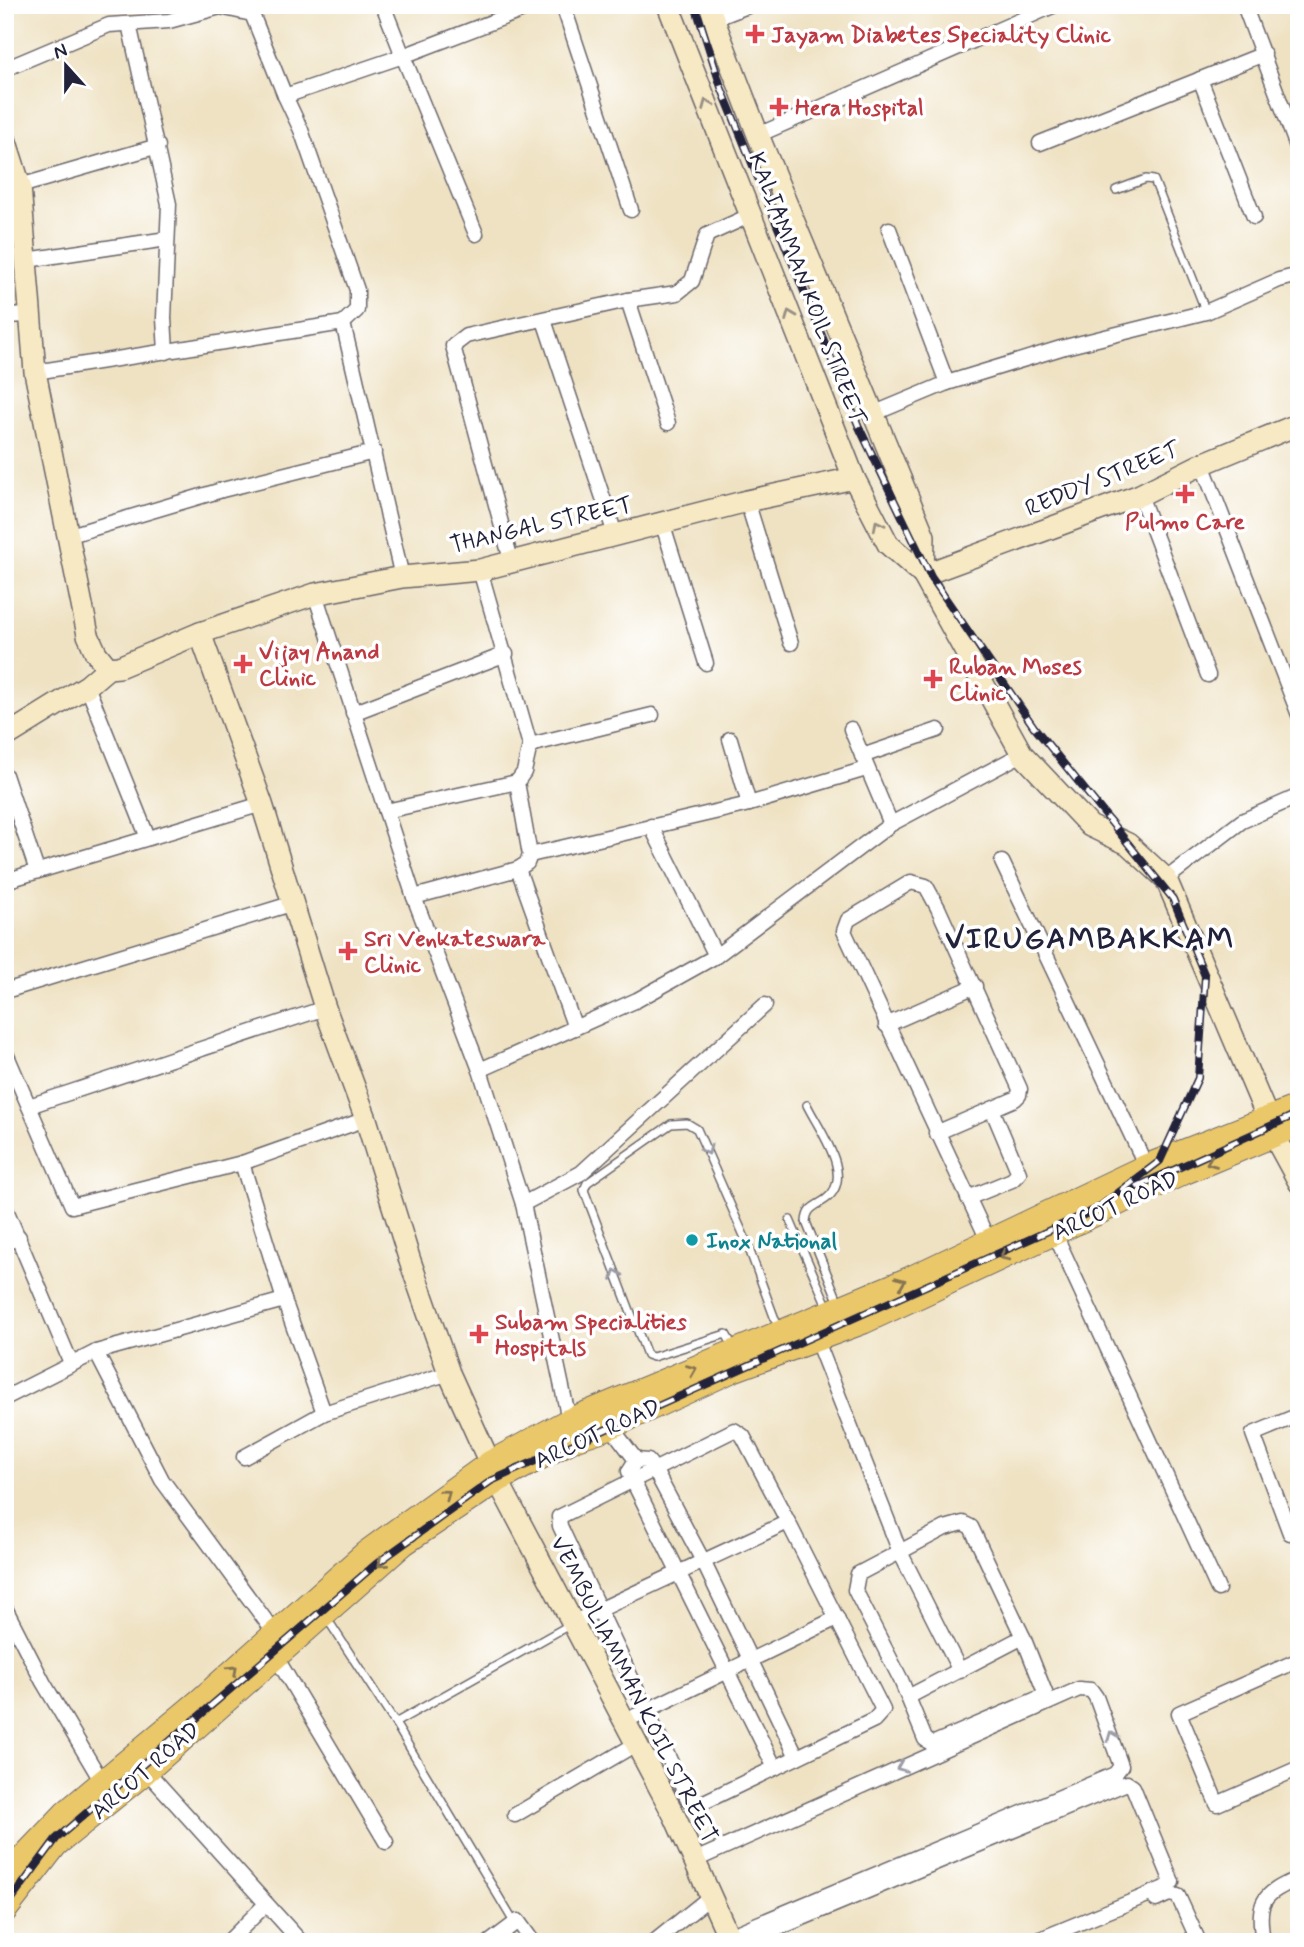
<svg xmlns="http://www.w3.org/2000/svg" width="1304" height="1947" viewBox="0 0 1304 1947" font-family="Mynerve,sans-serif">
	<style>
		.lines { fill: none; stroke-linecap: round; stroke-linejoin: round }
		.lane-casing { stroke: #6a656b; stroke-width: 10 }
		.street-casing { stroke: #6a656b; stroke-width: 17 }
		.secondary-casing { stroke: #6a656b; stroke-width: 24 }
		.primary-casing { stroke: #6a656b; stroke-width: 25 }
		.lane { stroke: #fff; stroke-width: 7 }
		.street { stroke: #fff; stroke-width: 14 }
		.secondary { stroke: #f7e9c3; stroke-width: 21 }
		.primary { stroke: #eac769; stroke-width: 23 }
		.rail-casing { stroke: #22223b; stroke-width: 8 }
		.rail { stroke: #fff; stroke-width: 5; stroke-dasharray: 16; stroke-linecap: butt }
		.oneway { stroke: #978f86 }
		.oneway2 { stroke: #9c9ca7 }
		.oneway3 { stroke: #867452 }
		.health-dot { fill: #e0444e; stroke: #fff; stroke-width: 2.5 }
		.culture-dot { fill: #0f9aa8; stroke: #fff; stroke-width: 2.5 }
		.labels { text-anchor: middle; stroke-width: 7; stroke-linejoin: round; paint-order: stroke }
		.health-label { font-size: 23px; font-weight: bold; fill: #be3a42; stroke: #fff; text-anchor: start }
		.street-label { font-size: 23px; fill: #22223b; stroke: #fff }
		.culture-label { font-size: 23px; font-weight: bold; fill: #0d838f; stroke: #fff; text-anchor: start }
		.district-label { font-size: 30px; font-weight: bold; letter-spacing: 2px; fill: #22223b; stroke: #fff }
	</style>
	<rect width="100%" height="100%" fill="#fff"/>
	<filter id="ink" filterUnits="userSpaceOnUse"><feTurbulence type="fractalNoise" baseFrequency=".0143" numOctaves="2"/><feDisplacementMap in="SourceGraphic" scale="14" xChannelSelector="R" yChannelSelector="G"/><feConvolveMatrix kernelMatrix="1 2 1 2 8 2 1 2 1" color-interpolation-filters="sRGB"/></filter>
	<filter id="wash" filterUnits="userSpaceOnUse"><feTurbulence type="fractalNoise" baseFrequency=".00686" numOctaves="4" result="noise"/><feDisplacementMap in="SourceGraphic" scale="28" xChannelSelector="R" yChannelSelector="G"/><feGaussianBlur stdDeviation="1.57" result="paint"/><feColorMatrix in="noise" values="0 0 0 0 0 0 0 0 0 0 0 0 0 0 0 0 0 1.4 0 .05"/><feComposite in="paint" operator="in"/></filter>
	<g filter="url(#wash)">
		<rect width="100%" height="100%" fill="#efe2c3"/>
	</g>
	<g filter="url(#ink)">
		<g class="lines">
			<defs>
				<g id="lane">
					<path d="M1116 190 1146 179 1154 180 1206 312"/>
					<path d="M807 1105C819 1130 856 1177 826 1199 815 1207 807 1207 806 1222L839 1303"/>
					<path d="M790 1220 828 1308"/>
					<path d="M734 1348 726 1334 653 1357 647 1355 584 1190 587 1183 671 1124 687 1123 697 1129 745 1238 779 1330"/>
					<path d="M326 1617 395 1723 515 1924"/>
					<path d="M395 1723 571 1624"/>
				</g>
				<g id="street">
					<path d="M383 5 403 56 536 5"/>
					<path d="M563 5 631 210"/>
					<path d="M1244 5 1299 152"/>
					<path d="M714 19 750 5"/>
					<path d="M129 24 169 204 164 318 166 352"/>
					<path d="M5 69 109 25 169 21 220 7 252 14 285 96"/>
					<path d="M1200 79 1254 217"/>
					<path d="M758 135 1055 5"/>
					<path d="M1040 143 1264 54"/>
					<path d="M20 186 158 146"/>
					<path d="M889 229 947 383"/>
					<path d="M27 260 167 239"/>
					<path d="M628 300 668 423"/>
					<path d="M5 316 30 315"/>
					<path d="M544 320 615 534"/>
					<path d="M35 372 343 323"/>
					<path d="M875 413 947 383 1061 348 1206 312 1279 280 1299 275"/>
					<path d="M1202 464 1299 715"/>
					<path d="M1140 495 1208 675"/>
					<path d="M747 501 791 643"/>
					<path d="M662 522 706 663"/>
					<path d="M67 536 222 490 374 452"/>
					<path d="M511 560 453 346 466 336 628 300 677 293 692 281 707 235 751 215"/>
					<path d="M480 570 530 745 524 772 517 782 530 855 527 863 518 869"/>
					<path d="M402 577 343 323 357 310V290L301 130 285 96 403 56 476 234"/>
					<path d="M315 594 414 897 480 1070 523 1204 569 1420"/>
					<path d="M87 686 148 838"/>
					<path d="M353 713 506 654"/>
					<path d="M851 729 891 824"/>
					<path d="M730 739 749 804"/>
					<path d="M530 745 652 715"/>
					<path d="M862 756 938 730"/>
					<path d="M5 775 37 871"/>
					<path d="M386 811 517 782"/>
					<path d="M651 826 716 956"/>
					<path d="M530 855 749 804 866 769"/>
					<path d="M1002 862 1146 1166"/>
					<path d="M1166 879 1242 821 1299 796"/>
					<path d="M5 881 262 804"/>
					<path d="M414 897 518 869 575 1028"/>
					<path d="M5 991 294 903"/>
					<path d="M886 1025 975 986"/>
					<path d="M5 1051 72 1206 242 1163 366 1119"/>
					<path d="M480 1070 637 1000 716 956 891 824 1022 754"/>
					<path d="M29 1106 325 1008"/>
					<path d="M936 1133 1015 1099 1019 1095 1020 1089 938 908 926 886 911 882 848 920 844 931 988 1240"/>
					<path d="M242 1163 284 1300 324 1413"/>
					<path d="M968 1198 1012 1180 1019 1173 992 1109"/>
					<path d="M523 1204 581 1173 765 1005"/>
					<path d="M5 1207 71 1363"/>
					<path d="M1054 1232 1218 1589"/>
					<path d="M5 1243 19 1237"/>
					<path d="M817 1341 900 1552 960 1671"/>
					<path d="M5 1398 96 1352"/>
					<path d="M1299 1415 1253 1434 1290 1533 1299 1529"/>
					<path d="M611 1427 636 1460 629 1471 632 1479 775 1768"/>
					<path d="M244 1457 324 1413 449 1373"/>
					<path d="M636 1460 648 1461 654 1469 703 1561 797 1757"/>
					<path d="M963 1523 971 1527 1023 1637 1046 1695 932 1744 925 1739 901 1680 855 1590 858 1574 945 1528Z"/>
					<path d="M5 1608 43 1682 102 1782"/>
					<path d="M574 1622C645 1588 717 1555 788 1522L883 1710 874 1720 700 1804 688 1799 560 1526 559 1517 734 1430 743 1436 788 1522"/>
					<path d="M274 1632 162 1480 96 1352 284 1300"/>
					<path d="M276 1657 386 1842"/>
					<path d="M1299 1660 1179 1713 1217 1804 1299 1768"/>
					<path d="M908 1697 1023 1637"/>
					<path d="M623 1722 837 1618"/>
					<path d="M143 1767 301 1942"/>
					<path d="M515 1815 636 1744"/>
					<path d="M693 1861 1079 1689 1091 1690 1096 1697 1121 1766 1115 1774 729 1936"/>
					<path d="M1156 1900 1169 1894 1178 1896 1199 1942"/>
					<path d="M228 1942 266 1904"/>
					<path d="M490 1942 518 1921 533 1942"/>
					<path d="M654 1942 710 1897"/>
					<path d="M745 1942 1127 1783 1133 1787 1172 1882 1167 1887 1033 1942"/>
					<path d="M1263 1942C1257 1901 1261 1895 1299 1878"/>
				</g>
				<g id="secondary">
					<path d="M668 5 854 478 888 544 923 575 1022 754 1090 826 1128 844 1166 879 1268 1119"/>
					<path d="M708 5 758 135 924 536 923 575"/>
					<path d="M5 139 20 186 35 372 88 635 96 653 108 668"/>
					<path d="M923 575 1140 495 1202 464 1299 424"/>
					<path d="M200 633 262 804 325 1008 366 1119 410 1261 449 1373 498 1481 675 1817 731 1942"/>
					<path d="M108 668 119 667 200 633 315 594 402 577 480 570 747 501 854 478"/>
					<path d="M5 729 8 735 87 686 108 668"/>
					<path d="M1274 1136 1299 1182"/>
				</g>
				<g id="primary">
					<path d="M5 1883 24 1856 67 1811 201 1699 365 1553 489 1463 569 1420 908 1279 1146 1166 1299 1106"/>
					<path d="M5 1911 56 1845 146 1772 405 1543 498 1481 575 1439 611 1427 734 1370 864 1322 1184 1173 1299 1125"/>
				</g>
			</defs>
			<use href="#lane" class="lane-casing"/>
			<use href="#street" class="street-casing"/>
			<use href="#secondary" class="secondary-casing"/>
			<use href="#primary" class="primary-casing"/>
			<use href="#lane" class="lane"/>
			<use href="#street" class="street"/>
			<use href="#secondary" class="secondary"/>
			<use href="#primary" class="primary"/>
			<defs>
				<g id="rail">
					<path d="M1136 1187 1299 1113"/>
					<path d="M5 1908 56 1839 376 1564 491 1481 1097 1209 1160 1161 1198 1078 1205 976 1173 899 1034 727 931 577 859 427 721 87 695 5"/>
				</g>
			</defs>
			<use href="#rail" class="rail-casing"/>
			<use href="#rail" class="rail"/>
		</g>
		<defs><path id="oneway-chevron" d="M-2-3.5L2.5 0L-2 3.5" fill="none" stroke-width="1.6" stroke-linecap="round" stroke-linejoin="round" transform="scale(1.75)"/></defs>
		<g class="oneway">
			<use href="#oneway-chevron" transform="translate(707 104) rotate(-112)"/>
			<use href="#oneway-chevron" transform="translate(790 315) rotate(-112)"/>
			<use href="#oneway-chevron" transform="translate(878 525) rotate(-117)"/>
		</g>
		<g class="oneway2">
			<use href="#oneway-chevron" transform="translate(707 1150) rotate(67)"/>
			<use href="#oneway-chevron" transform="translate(616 1274) rotate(-111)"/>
			<use href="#oneway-chevron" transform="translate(1112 1736) rotate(-112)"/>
			<use href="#oneway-chevron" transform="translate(901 1767) rotate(157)"/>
		</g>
		<g class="oneway3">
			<use href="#oneway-chevron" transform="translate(1211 1162) rotate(158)"/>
			<use href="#oneway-chevron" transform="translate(1004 1256) rotate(154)"/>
			<use href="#oneway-chevron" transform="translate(901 1282) rotate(-23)"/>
			<use href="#oneway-chevron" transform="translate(692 1370) rotate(-22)"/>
			<use href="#oneway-chevron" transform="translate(446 1494) rotate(-36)"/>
			<use href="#oneway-chevron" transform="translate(382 1563) rotate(139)"/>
			<use href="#oneway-chevron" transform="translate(233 1670) rotate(-43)"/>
		</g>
	</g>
	<g class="health-dot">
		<path d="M751.5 23.5h7v7h7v7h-7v7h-7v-7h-7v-7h7z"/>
		<path d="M775.5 96.5h7v7h7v7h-7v7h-7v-7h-7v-7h7z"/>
		<path d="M1181.5 483.5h7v7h7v7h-7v7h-7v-7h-7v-7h7z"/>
		<path d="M239.5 653.5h7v7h7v7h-7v7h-7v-7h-7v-7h7z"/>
		<path d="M929.5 668.5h7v7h7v7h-7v7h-7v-7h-7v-7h7z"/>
		<path d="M344.5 940.5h7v7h7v7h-7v7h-7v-7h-7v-7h7z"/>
		<path d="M475.5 1323.5h7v7h7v7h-7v7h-7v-7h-7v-7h7z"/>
	</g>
	<circle class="culture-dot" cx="692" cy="1240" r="7"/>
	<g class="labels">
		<g class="health-label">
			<text x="771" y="42">Jayam Diabetes Speciality Clinic</text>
			<text x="795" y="115">Hera Hospital</text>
			<text x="1185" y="529" text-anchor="middle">Pulmo Care</text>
			<text x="259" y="659">Vijay Anand<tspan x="259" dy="26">Clinic</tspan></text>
			<text x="949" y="674">Ruban Moses<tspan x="949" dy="26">Clinic</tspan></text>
			<text x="364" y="946">Sri Venkateswara<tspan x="364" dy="26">Clinic</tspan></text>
			<text x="495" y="1329">Subam Specialities<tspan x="495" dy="26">Hospitals</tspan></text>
		</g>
		<g class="street-label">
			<text transform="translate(808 288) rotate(69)" y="8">KALIAMMAN KOIL STREET</text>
			<text transform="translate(1102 478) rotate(-22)" y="8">REDDY STREET</text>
			<text transform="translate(541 524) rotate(-13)" y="8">THANGAL STREET</text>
			<text transform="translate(1115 1205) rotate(-25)" y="8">ARCOT ROAD</text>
			<text transform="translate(597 1433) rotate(-25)" y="8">ARCOT ROAD</text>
			<text transform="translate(635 1689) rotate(63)" y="8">VEMBULIAMMAN KOIL STREET</text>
			<text transform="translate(145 1770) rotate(-41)" y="8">ARCOT ROAD</text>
		</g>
		<g class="culture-label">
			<text x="706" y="1248">Inox National</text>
		</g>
		<g class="district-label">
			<text x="1090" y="948">VIRUGAMBAKKAM</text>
		</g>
	</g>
	<rect width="1304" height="1947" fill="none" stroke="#fff" stroke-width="28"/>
	<g transform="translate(66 66) rotate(339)" stroke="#ffffff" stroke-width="5" paint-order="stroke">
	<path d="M0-5L12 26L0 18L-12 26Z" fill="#22223b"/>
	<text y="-10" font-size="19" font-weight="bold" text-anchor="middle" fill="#22223b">N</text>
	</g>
</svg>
